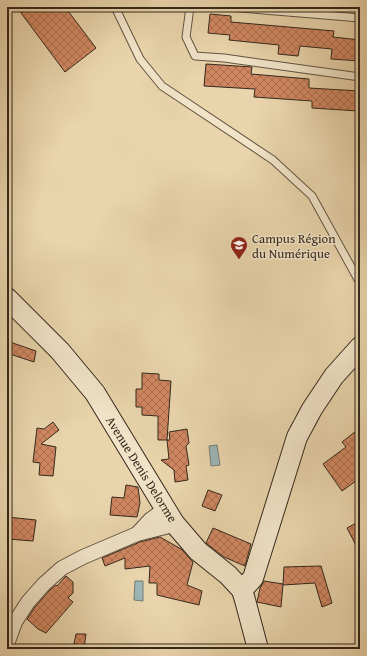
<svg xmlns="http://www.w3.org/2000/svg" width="367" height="656" viewBox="0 0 367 656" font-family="'Gentium Book Plus',serif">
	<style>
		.water { fill: #9db5b5; stroke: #737d78 }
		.building { fill: url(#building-cross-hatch); stroke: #34281c }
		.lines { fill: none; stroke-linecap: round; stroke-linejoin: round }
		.lane-casing { stroke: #615340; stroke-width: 9 }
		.street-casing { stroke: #615340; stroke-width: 16 }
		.secondary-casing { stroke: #34281c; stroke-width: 22 }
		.lane { stroke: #f1e3c8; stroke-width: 7 }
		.street { stroke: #f1e3c8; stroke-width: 14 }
		.secondary { stroke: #f1e3c8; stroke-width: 20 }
		.labels { text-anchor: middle; stroke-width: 3; stroke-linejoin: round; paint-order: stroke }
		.poi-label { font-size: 13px; fill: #34281c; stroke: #f1e3c8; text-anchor: start }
		.street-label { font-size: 13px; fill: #34281c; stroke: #f1e3c8 }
	</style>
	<defs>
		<pattern id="building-cross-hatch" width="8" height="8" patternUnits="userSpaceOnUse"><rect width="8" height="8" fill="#d08761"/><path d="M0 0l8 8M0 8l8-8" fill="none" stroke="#aa6e4f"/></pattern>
	</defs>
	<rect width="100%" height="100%" fill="#e9d4ab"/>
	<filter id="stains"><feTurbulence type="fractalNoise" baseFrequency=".005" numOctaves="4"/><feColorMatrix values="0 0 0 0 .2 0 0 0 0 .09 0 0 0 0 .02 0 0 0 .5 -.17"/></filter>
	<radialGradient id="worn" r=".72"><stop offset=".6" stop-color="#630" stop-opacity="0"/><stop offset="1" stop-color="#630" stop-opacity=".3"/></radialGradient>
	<g class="water">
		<path d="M217 445 220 465 211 466 209 446Z"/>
		<path d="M135 581H143V601L134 600Z"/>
	</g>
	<g class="building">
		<path d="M29 7H65L96 48 65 72 21 13Z"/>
		<path d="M210 14 231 16V22L334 31 333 37 360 40V61L331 59 332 49 300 46 298 56 278 54 279 45 229 40 230 35 208 33Z"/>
		<path d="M206 64 252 67 251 74 309 79V88L360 91 358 111 312 108V101L254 97 255 89 204 86Z"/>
		<path d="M7 341 36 351 34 362 7 353Z"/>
		<path d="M142 373 159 374V380L171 381 167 440H170L169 432 187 429 189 443 186 446 189 465 186 466 188 480 175 482 174 470 161 460 169 459 167 440H158V416L142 415V407H136V389H142Z"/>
		<path d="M53 422 59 430 41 444 56 447 53 476 39 475 40 463 33 462 37 428 44 429Z"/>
		<path d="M360 428V478L342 491 323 464 346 447 342 442Z"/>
		<path d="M126 485 138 487 140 503 137 517 110 515 112 497 124 498Z"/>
		<path d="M208 490 222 495 215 511 202 506Z"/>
		<path d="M7 517 36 520 33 541 7 539Z"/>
		<path d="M360 521V553L347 528Z"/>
		<path d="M213 528 251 544 245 566 224 557 206 543Z"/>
		<path d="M160 537 181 549 193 562 187 585 202 591 199 605 157 595V583H149L150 566 125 569V558L105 566 102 558 140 542Z"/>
		<path d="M321 566 332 603 322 607 315 583 283 585 284 567Z"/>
		<path d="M66 576 73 582V593L68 598 73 602 46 633 38 629 27 619 35 607 50 590 56 585 57 586Z"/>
		<path d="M264 581 283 584 281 607 257 602 260 588Z"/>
		<path d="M76 634H86L84 648 74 644Z"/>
	</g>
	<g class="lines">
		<defs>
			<g id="lane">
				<path d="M115 7 140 59 162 86 273 160 312 196 360 283"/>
				<path d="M190 7 186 37 195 56 224 58 360 77"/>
				<path d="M228 7 360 18"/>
			</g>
			<g id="street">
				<path d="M137 534 150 520 165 509"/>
				<path d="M7 644 15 622 28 602 44 584 62 568 83 557 137 534 169 526 174 523"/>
			</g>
			<g id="secondary">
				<path d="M7 298 60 351 95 393 174 523 198 551 228 575 242 590 245 600 258 649"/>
				<path d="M242 590 253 578 297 437 312 409 334 376 360 347"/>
			</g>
		</defs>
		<use href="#lane" class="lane-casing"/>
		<use href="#street" class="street-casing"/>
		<use href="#secondary" class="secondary-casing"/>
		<use href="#lane" class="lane"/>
		<use href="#street" class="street"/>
		<use href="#secondary" class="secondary"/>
	</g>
	<defs>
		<symbol id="university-pin" viewBox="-11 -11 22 30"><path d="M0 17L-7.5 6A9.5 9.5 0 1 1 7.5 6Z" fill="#8f2418" stroke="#f1e3c8"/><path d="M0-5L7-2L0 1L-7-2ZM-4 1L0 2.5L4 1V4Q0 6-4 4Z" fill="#fff"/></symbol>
	</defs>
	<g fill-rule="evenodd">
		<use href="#university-pin" x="229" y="235" width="20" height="27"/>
	</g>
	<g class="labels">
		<g class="poi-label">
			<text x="252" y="243">Campus Région<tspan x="252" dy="15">du Numérique</tspan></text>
		</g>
		<g class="street-label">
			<text transform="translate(142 469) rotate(58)" y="5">Avenue Denis Delorme</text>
		</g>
	</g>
	<rect width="367" height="656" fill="none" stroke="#e9d4ab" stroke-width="24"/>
	<rect x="8" y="8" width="351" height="640" fill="none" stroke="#34281c" stroke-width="2"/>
	<rect x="12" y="12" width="343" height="632" fill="none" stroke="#34281c"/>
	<rect width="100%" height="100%" filter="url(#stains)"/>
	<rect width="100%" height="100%" fill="url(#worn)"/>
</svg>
